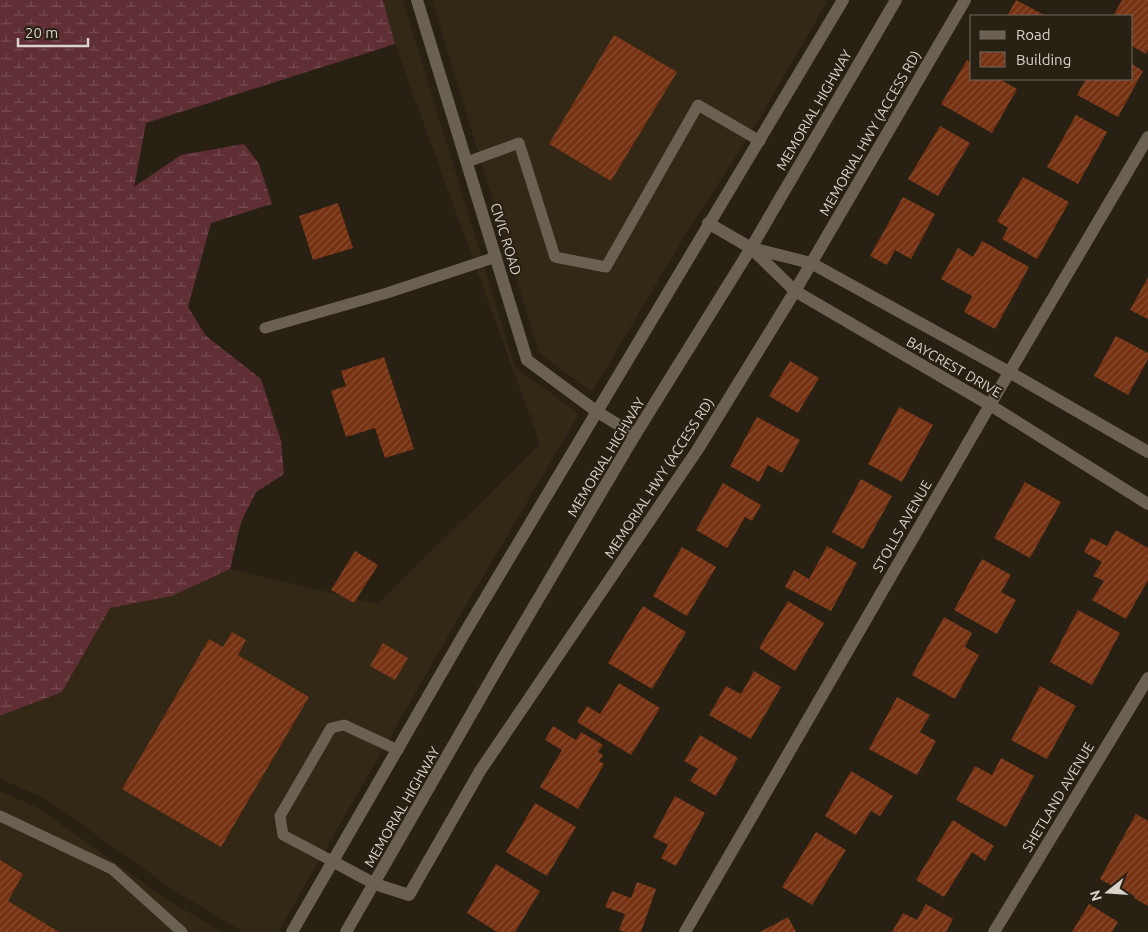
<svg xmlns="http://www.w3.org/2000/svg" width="1148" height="932" viewBox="0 0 1148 932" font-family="Ubuntu,sans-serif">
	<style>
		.built { fill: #332715 }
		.wetland { fill: url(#wetland-marsh) }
		.building { fill: url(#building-hatch) }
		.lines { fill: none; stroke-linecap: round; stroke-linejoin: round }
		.lane { stroke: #6b6153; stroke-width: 11 }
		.street { stroke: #6b6153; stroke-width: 12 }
		.secondary { stroke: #6b6153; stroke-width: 12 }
		.labels { text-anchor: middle; stroke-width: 4; stroke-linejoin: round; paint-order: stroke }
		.street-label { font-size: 14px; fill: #d9d3cb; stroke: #292014 }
	</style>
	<defs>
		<pattern id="wetland-marsh" width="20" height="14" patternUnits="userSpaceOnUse" patternTransform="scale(1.25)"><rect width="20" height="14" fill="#602f36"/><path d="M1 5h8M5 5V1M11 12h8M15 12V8" fill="none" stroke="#764c52"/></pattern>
		<pattern id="building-hatch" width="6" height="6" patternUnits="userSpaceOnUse" patternTransform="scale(1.25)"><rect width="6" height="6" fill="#763212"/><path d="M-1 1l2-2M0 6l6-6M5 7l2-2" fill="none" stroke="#894f33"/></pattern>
	</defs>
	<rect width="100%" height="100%" fill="#292014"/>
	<g class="built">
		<path d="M383 0H403L514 364 518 369 579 414 452 629 278 932H243L175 891 44 798 0 779V716L62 692 110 608 172 596 230 569 378 604 540 444 395 44Z"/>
		<path d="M432 0H828L749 136 690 227 592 392 539 353Z"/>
		<path d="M0 791 38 808 168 900 222 932H0Z"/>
	</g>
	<path class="wetland" d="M0 0H383L395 44 146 123 134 187 181 155 244 144 259 164 272 204 211 223 188 307 206 336 261 379 281 441 284 474 256 492 241 522 230 569 172 596 110 608 62 692 0 716Z"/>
	<g class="building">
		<path d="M1016 0 1046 16H1007Z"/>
		<path d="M1122 0H1148V50L1146 54 1132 46V16H1113Z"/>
		<path d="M614 35 677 72 611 181 549 144Z"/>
		<path d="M967 60 972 63V79H999L1017 89 992 133 941 104Z"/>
		<path d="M1132 64 1143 71 1118 117 1077 95 1086 79H1132Z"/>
		<path d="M1076 115 1107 132 1078 184 1047 167Z"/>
		<path d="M940 126 970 143 938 196 908 179Z"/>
		<path d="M1023 177 1069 202 1037 259 1002 239 1008 228 997 221Z"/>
		<path d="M903 197 935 214 911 259 895 250 887 265 870 256Z"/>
		<path d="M338 203 353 248 313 260 299 216Z"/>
		<path d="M982 241 1029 267 995 329 964 312 972 296 941 279 958 248 973 257Z"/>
		<path d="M1148 277V319L1130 310Z"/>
		<path d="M1116 336 1148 353V359L1128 395 1094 376Z"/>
		<path d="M384 357 414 449 385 458 375 428 346 437 331 391 346 386 341 371Z"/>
		<path d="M790 361 819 378 798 413 769 396Z"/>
		<path d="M899 407 933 425 902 482 868 464Z"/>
		<path d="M757 417 800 440 782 473 768 465 759 482 730 466Z"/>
		<path d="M861 479 892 496 863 549 832 532Z"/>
		<path d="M1025 482 1061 502 1030 558 994 538Z"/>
		<path d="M723 483 761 505 752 521 745 517 727 548 696 530Z"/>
		<path d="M1116 530 1148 548V580L1126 619 1092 600 1104 581 1093 576 1102 562 1084 552 1091 538 1107 546Z"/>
		<path d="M827 546 857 563 831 611 785 587 794 570 809 579Z"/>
		<path d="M682 547 716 567 687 616 653 596Z"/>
		<path d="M355 551 378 565 354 603 331 590Z"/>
		<path d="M982 559 1011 575 1001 592 1016 600 997 634 954 610Z"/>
		<path d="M788 601 824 623 795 671 759 648Z"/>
		<path d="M643 606 686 632 652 689 608 663Z"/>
		<path d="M1078 610 1120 633 1092 685 1050 662Z"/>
		<path d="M944 617 972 633 965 647 979 655 955 699 912 675Z"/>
		<path d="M232 632 246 640 238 655 309 697 221 847 122 789 209 639 223 647Z"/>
		<path d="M383 643 408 658 395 680 370 666Z"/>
		<path d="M754 671 781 687 751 739 709 715 726 686 741 694Z"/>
		<path d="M619 683 660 708 631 755 577 722 587 706 600 714Z"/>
		<path d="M1040 686 1076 706 1047 759 1011 740Z"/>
		<path d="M897 697 930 715 920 732 936 741 917 775 869 749Z"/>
		<path d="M553 726 576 740 581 732 603 745 598 752 603 755 599 761 604 764 578 809 540 787 562 750 545 740Z"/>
		<path d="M700 735 738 758 716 796 690 781 698 769 684 761Z"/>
		<path d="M1001 758 1034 776 1006 827 956 800 975 766 992 775Z"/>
		<path d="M851 771 893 796 880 816 871 811 856 835 825 816Z"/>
		<path d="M675 796 705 813 676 866 661 858 668 845 653 837Z"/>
		<path d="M535 803 576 827 547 876 506 852Z"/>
		<path d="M1136 814 1148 821V906L1100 879Z"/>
		<path d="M953 820 994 846 985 861 972 852 944 897 916 880Z"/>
		<path d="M816 832 846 850 812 905 782 887Z"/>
		<path d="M0 860 23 874 8 901 59 932H0Z"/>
		<path d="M496 864 540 891 515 932H497L467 913Z"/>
		<path d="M637 882 656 889 641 932H624L619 930 625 914 605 907 612 891 631 898Z"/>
		<path d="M926 904 953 919 946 932H892L903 913 917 920Z"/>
		<path d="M1089 904 1118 922 1112 932H1072Z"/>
		<path d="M788 917 796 932H760Z"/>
	</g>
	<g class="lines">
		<g class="lane">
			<path d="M467 162 519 143 555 257 606 267 698 105 760 141"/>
			<path d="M265 328 387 293 496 257"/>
			<path d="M0 816 112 869 182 932"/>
			<path d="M334 862 283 835 280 816 331 728 344 725 398 750"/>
		</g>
		<g class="street">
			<path d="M417 0 527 360 596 411 635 435"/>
			<path d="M708 223 751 248 811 263 1009 372 1148 452"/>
			<path d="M751 248 795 291 990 405 1148 504"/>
			<path d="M334 862 375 884 409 895 480 771 698 449 795 291 965 0"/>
			<path d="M685 932 990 405 1148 137"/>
			<path d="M994 932 1148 678"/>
		</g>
		<g class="secondary">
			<path d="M292 932 464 634 843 0"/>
			<path d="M346 932 504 657 635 435 751 248 896 0"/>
		</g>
	</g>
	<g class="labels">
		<g class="street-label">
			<text transform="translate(814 110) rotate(-60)" y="5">MEMORIAL HIGHWAY</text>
			<text transform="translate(870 133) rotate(-60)" y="5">MEMORIAL HWY (ACCESS RD)</text>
			<text transform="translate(506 239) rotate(73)" y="5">CIVIC ROAD</text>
			<text transform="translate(954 367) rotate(30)" y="5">BAYCREST DRIVE</text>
			<text transform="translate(606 457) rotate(-59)" y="5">MEMORIAL HIGHWAY</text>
			<text transform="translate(659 478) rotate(-57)" y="5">MEMORIAL HWY (ACCESS RD)</text>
			<text transform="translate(902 526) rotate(-60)" y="5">STOLLS AVENUE</text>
			<text transform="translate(1058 797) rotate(-59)" y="5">SHETLAND AVENUE</text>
			<text transform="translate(402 807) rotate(-60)" y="5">MEMORIAL HIGHWAY</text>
		</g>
	</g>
	<rect x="970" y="15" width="162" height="65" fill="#292014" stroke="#6f685d"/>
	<rect x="980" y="31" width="25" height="8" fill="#6b6153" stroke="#6f685d"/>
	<text x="1016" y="40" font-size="15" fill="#d9d3cb">Road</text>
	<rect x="980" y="52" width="25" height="15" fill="url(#building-hatch)" stroke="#6f685d"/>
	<text x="1016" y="65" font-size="15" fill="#d9d3cb">Building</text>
	<g transform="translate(1108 892) rotate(253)" stroke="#292014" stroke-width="4" paint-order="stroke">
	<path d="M0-4L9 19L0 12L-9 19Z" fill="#d9d3cb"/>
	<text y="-8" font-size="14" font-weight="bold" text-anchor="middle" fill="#d9d3cb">N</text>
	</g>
	<path d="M18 38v8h70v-8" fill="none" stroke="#d9d3cb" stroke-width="2.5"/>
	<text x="25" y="38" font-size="15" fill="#d9d3cb" stroke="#292014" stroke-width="4" paint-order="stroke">20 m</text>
</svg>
